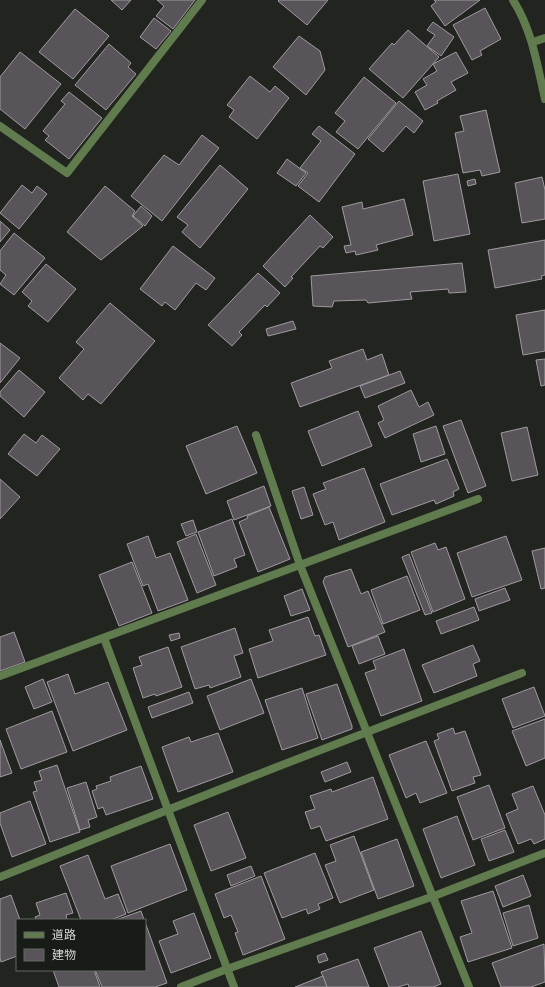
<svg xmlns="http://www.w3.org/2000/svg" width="545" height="987" viewBox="0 0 545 987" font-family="Poppins,'Noto Sans JP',sans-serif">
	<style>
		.building { fill: #59545a; stroke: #9f9aa0 }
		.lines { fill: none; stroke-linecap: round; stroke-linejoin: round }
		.lane { stroke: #607b4d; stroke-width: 8 }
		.street { stroke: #607b4d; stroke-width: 8 }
	</style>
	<rect width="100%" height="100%" fill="#22251f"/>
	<g class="building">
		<path d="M111 0H131L122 10Z"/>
		<path d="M157 0H195L173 29 156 16 164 6Z"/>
		<path d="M279 0H328L307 25 278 1Z"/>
		<path d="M434 0H480L445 26 431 6 436 2Z"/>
		<path d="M485 8 501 39 480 51 482 55 472 60 453 25Z"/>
		<path d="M75 9 109 36 73 79 39 52Z"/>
		<path d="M154 18 171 31 156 49 140 37Z"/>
		<path d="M433 22 454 37 441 56 427 46 435 35 427 30Z"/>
		<path d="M408 30 439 57 403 98 369 69 392 43 394 45Z"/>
		<path d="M299 36 320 51 325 70 306 95 273 67Z"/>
		<path d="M109 44 131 63 128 67 136 74 106 110 75 85Z"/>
		<path d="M20 52 61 84 25 129 0 109V77Z"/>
		<path d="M456 52 468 73 451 82 456 90 437 101 438 103 425 110 415 92 427 85 423 79 437 71 433 64Z"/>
		<path d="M250 76 270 92 275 86 289 98 257 139 229 117 234 110 227 105Z"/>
		<path d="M364 77 396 103 358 149 336 132 345 121 335 113Z"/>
		<path d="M69 92 102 118 69 159 45 140 49 136 43 131 65 104 61 101Z"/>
		<path d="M399 101 423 121 414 133 406 126 383 152 368 139Z"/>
		<path d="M486 110 500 172 482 176 480 170 463 173 455 133 464 131 460 116Z"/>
		<path d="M319 126 355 154 319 202 298 186 308 173 300 168 321 141 312 134Z"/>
		<path d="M202 135 219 148 162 221 131 196 164 155 179 165Z"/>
		<path d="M287 159 306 173 296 186 277 173Z"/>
		<path d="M220 165 248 189 200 248 182 232 188 225 177 217Z"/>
		<path d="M458 174 470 234 434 241 423 181Z"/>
		<path d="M542 177 545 190V219L522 223 515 183Z"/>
		<path d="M475 179 476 184 468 186 467 181Z"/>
		<path d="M22 185 32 193 37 186 47 194 19 229 0 213Z"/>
		<path d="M105 186 135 211 132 216 143 226 101 260 67 232Z"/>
		<path d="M404 199 413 235 376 245 378 250 356 255 355 251 346 253 344 246 351 245 342 207 362 202 363 209Z"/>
		<path d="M141 206 152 216 145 226 133 216Z"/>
		<path d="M310 215 333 237 323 248 320 246 291 277 293 278 285 287 263 266Z"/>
		<path d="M0 221 10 230 0 242Z"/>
		<path d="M14 233 45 258 14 295 0 284 6 275 0 270V251Z"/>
		<path d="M545 240V275L541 276 542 279 495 288 488 250Z"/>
		<path d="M173 246 215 278 206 290 196 283 175 310 165 302 162 306 140 289Z"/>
		<path d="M462 263 466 292 449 293 448 289 410 292 412 299 368 303 366 300 334 301 332 307 313 306 311 276Z"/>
		<path d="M46 264 76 289 48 322 28 306 32 301 22 292Z"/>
		<path d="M258 273 280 293 267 307 265 305 239 332 242 335 232 346 208 325Z"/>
		<path d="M110 303 155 341 101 404 88 394 83 400 59 378 84 349 76 342Z"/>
		<path d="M545 310V351L523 355 516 315Z"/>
		<path d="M293 321 296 329 268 336 266 329Z"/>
		<path d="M0 343 20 358 0 383Z"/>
		<path d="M363 349 367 360 382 354 389 375 300 407 291 383 332 368 329 361Z"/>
		<path d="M545 359V385L541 386 536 360Z"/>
		<path d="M19 370 45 392 24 417 0 396V392Z"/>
		<path d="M400 371 405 383 365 398 360 386Z"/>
		<path d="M411 390 419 407 428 402 434 415 385 438 378 423 384 420 378 406Z"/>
		<path d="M358 411 372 446 322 466 308 431Z"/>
		<path d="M461 420 486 486 468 493 443 426Z"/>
		<path d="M237 426 257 473 206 494 186 446Z"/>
		<path d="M436 426 445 454 421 462 413 434Z"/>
		<path d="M527 427 538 475 512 481 501 433Z"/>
		<path d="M24 434 36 443 42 435 60 449 37 476 8 454Z"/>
		<path d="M447 459 459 489 453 492 454 496 436 504 434 500 392 515 380 484Z"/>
		<path d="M364 468 385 522 339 540 333 522 325 525 313 494 326 489 323 483Z"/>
		<path d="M0 479 20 497 0 519Z"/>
		<path d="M264 486 271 506 234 520 227 501Z"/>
		<path d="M304 487 313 515 301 519 292 491Z"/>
		<path d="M269 507 290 559 258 572 239 522 248 518 247 516Z"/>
		<path d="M232 519 245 555 234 559 237 567 214 576 198 532Z"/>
		<path d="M193 520 197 532 186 536 181 524Z"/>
		<path d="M196 534 216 585 197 593 177 542Z"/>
		<path d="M148 536 156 558 170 553 188 600 158 611 148 584 143 586 127 544Z"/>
		<path d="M506 536 522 580 472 597 457 553Z"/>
		<path d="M435 543 438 550 446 547 465 599 433 612 411 552Z"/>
		<path d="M545 548V588L541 589 532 551Z"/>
		<path d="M409 554 432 613 425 615 402 557Z"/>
		<path d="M132 562 152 613 119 626 99 575Z"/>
		<path d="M351 569 361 594 368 591 385 632 348 647 323 582 325 577Z"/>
		<path d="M407 576 420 610 383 624 371 590Z"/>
		<path d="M505 588 510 600 479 611 475 599Z"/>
		<path d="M302 589 310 610 291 616 284 596Z"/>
		<path d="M474 607 479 620 441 634 436 621Z"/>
		<path d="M308 617 315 636 319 635 326 655 258 678 249 649 273 641 269 630Z"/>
		<path d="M235 628 243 653 234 656 241 677 210 688 209 685 195 689 181 647Z"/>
		<path d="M14 632 25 662 0 671V637Z"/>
		<path d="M179 633 180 638 171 641 169 635Z"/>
		<path d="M378 636 385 654 359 664 352 646Z"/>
		<path d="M473 645 480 661 473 664 477 676 434 693 422 665Z"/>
		<path d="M168 647 182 687 156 696 155 694 143 698 133 668 142 665 139 657Z"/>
		<path d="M404 649 422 701 381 716 365 673 376 669 373 661Z"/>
		<path d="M68 674 75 694 108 682 127 730 73 751 47 682Z"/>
		<path d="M43 679 52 702 34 709 25 687Z"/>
		<path d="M251 679 264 713 220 730 207 696Z"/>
		<path d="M337 684 352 726V729L322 740 306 694Z"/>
		<path d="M534 687 545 716 513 728 502 699Z"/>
		<path d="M302 688 318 738 282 750 265 700Z"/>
		<path d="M189 692 193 703 152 718 148 707Z"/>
		<path d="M52 711 67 752 21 769 6 729Z"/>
		<path d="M545 719V758L526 766 512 731Z"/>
		<path d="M453 728 455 734 465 731 481 775 473 777 475 783 452 791 434 741 439 739 437 734Z"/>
		<path d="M218 733 233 772 178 792 162 747 189 737 191 742Z"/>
		<path d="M0 740 12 773 0 777Z"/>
		<path d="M426 741 447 793 420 803 416 793 406 798 389 755Z"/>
		<path d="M347 762 351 772 325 782 321 772Z"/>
		<path d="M57 765 80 832 50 842 33 792 37 791 34 782 42 780 39 771Z"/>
		<path d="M141 766 153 799 106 815 103 807 98 809 92 791 97 789 96 786 111 781 110 777Z"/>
		<path d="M373 777 388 819 326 841 320 826 311 829 305 812 315 809 310 796 331 789 332 792Z"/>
		<path d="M86 782 97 817 88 820 90 827 80 830 67 788Z"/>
		<path d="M489 785 505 828 473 840 457 797Z"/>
		<path d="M533 786 545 815V839L534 844 531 839 518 844 506 814 518 809 512 794Z"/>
		<path d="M30 801 46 844 12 857 0 823V813Z"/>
		<path d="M228 812 246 858 211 871 194 825Z"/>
		<path d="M457 816 475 865 441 878 423 829Z"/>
		<path d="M505 830 514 852 489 861 481 839Z"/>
		<path d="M354 836 374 890 340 903 325 865 336 861 330 845Z"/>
		<path d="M397 839 414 886 378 899 361 852Z"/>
		<path d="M170 844 187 890 128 913 111 866Z"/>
		<path d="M315 853 333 898 318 904 320 909 308 914 306 909 282 918 264 873Z"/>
		<path d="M88 855 105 899 118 894 126 914 111 920H81L60 866Z"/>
		<path d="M251 866 255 876 231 886 227 875Z"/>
		<path d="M523 875 531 896 503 907 495 886Z"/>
		<path d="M261 876 285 939 243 955 235 933 238 932 231 915 224 918 215 894Z"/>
		<path d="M493 891 512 948 468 962 460 937 472 933 461 901Z"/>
		<path d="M66 893 73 913 66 915 67 920H36L35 917 40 915 36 903Z"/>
		<path d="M11 895 20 920H17V953L16 954 17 956 1 962 0 958V899Z"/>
		<path d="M529 905 538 938 513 946 503 913Z"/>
		<path d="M141 911 144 920H116Z"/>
		<path d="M194 913 211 958 171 973 159 941 178 934 173 921Z"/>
		<path d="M145 922 167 983 155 987H102L95 970H145Z"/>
		<path d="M421 931 441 984 433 987H409L408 984 398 987H389L374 948Z"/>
		<path d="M544 944 545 982 531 987H501L492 963Z"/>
		<path d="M325 953 328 960 319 963 317 956Z"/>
		<path d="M358 959 369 987H327L321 972Z"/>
		<path d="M53 970H94L100 987H59Z"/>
		<path d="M323 976 327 987H295Z"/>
	</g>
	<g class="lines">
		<path class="lane" d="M434 896 545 853"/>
		<g class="street">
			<path d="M513 0C532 30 537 64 545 99"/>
			<path d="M533 42 545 38"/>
			<path d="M0 126 67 173 202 0"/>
			<path d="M256 435 300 565 469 987"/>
			<path d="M104 638 234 987"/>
			<path d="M0 676 478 499"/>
			<path d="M0 877C173 807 347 739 522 673"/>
			<path d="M181 987 227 969 434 896"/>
		</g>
	</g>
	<rect x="16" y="919" width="130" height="52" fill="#181c16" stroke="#636762"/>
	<rect x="24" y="932" width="20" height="6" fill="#607b4d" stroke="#636762"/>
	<text x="52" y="939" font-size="12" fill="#d4d7d3">道路</text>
	<rect x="24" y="949" width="20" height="12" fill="#59545a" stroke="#636762"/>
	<text x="52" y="959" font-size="12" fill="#d4d7d3">建物</text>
</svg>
